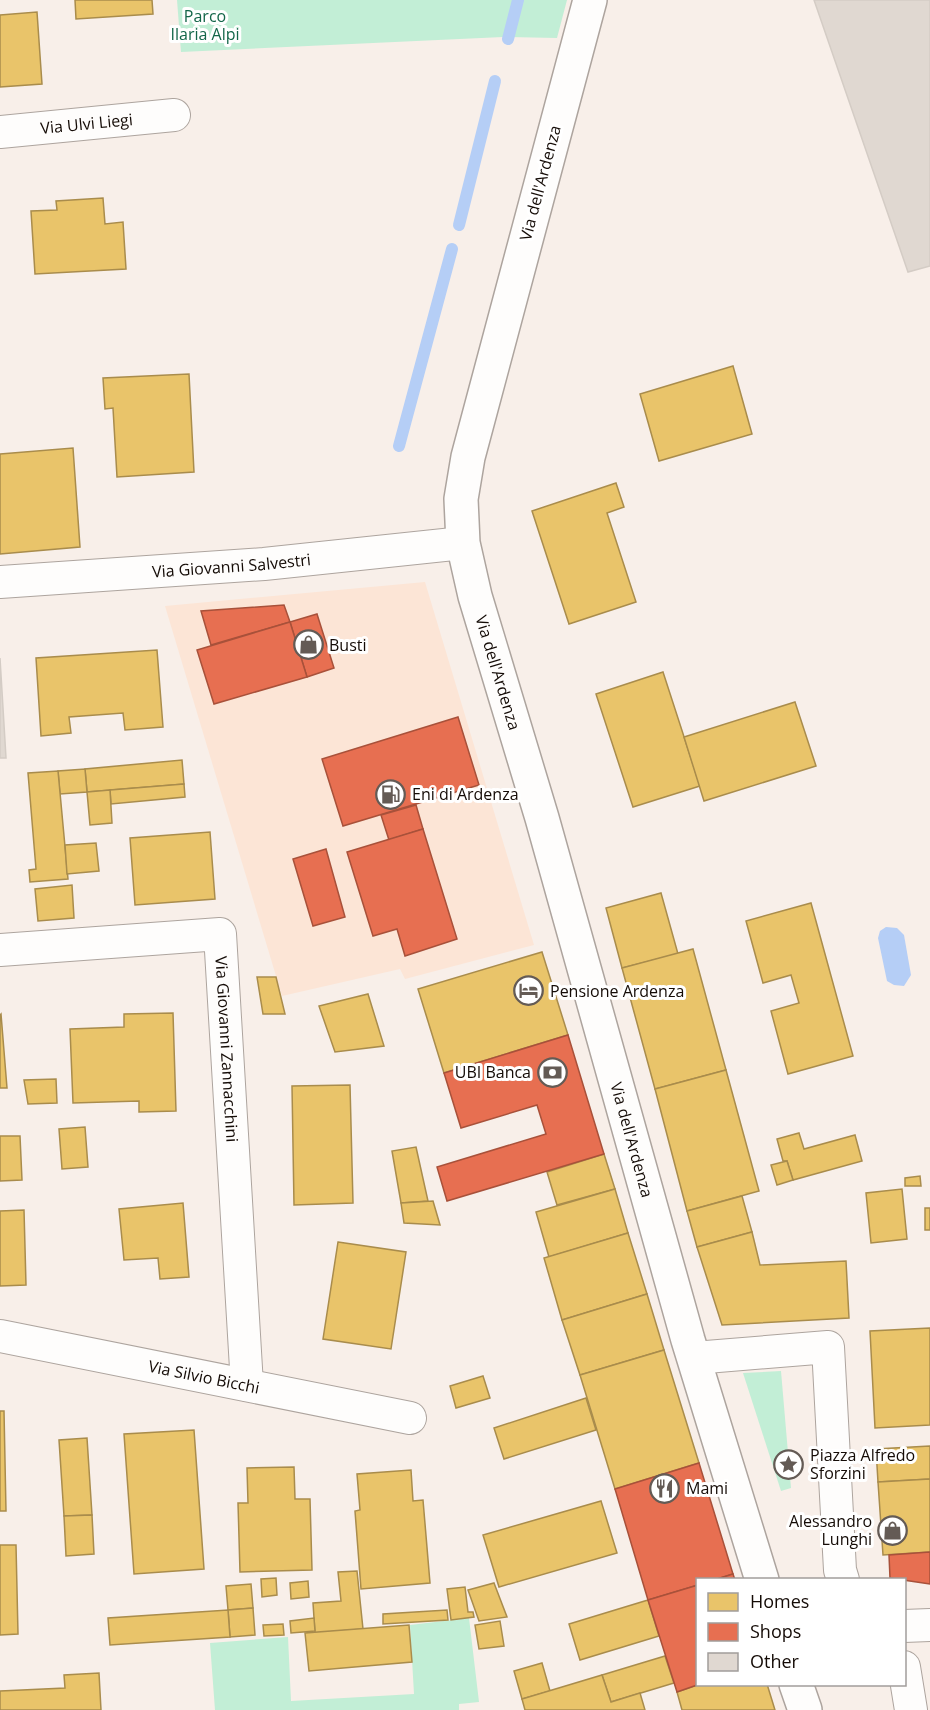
<svg xmlns="http://www.w3.org/2000/svg" width="930" height="1710" viewBox="0 0 930 1710" font-family="'Open Sans',sans-serif">
	<style>
		.built { fill: #fce5d6 }
		.green { fill: #c2eed6 }
		.water { fill: #b5cef6 }
		.homes { fill: #e9c46a; stroke: #a98c4c; stroke-width: 1.5 }
		.shops { fill: #e76f51; stroke: #a8513a; stroke-width: 1.5 }
		.lines { fill: none; stroke-linecap: round; stroke-linejoin: round }
		.stream { stroke: #b5cef6; stroke-width: 12 }
		.building { fill: #e0d8d1; stroke: #d4ccc5; stroke-width: 1.5 }
		.street-casing { stroke: #ada49e; stroke-width: 34 }
		.secondary-casing { stroke: #ada49e; stroke-width: 36 }
		.street { stroke: #fefdfc; stroke-width: 32 }
		.secondary { stroke: #fefdfc; stroke-width: 33 }
		.labels { text-anchor: middle; stroke-width: 6; stroke-linejoin: round; paint-order: stroke }
		.park-label { font-size: 16px; fill: #136649; stroke: #fff }
		.street-label { font-size: 16px; fill: #140b06; stroke: #fff }
		.poi-label { font-size: 16px; fill: #140b06; stroke: #fff; text-anchor: start }
	</style>
	<rect width="100%" height="100%" fill="#f8efe9"/>
	<path class="built" d="M425 582 534 945 405 979 400 969 282 996 165 606Z"/>
	<g class="green">
		<path d="M177 0H567L557 38 503 37 181 52Z"/>
		<path d="M781 1371 791 1488 781 1491 743 1373Z"/>
		<path d="M469 1618 479 1702 459 1704V1710H215L210 1643 288 1637 291 1701 414 1694 410 1625Z"/>
	</g>
	<path class="water" d="M886 927 897 928 904 935 911 975 904 986 894 985 887 981 878 938 880 931Z"/>
	<g class="homes">
		<path d="M75 0H152L153 14 76 19Z"/>
		<path d="M37 12 42 84 0 87V15Z"/>
		<path d="M103 198 105 224 123 222 126 269 35 274 31 211 57 210 56 201Z"/>
		<path d="M733 366 752 434 659 461 640 394Z"/>
		<path d="M189 374 194 472 117 477 113 408 105 409 103 378Z"/>
		<path d="M73 448 80 547 0 554V454Z"/>
		<path d="M616 483 624 507 607 513 636 602 569 624 532 511Z"/>
		<path d="M157 650 163 727 125 730 123 713 69 717 71 733 41 736 36 658Z"/>
		<path d="M663 672 700 786 633 807 596 694Z"/>
		<path d="M795 702 816 766 704 801 684 737Z"/>
		<path d="M182 760 184 784 87 792 85 769Z"/>
		<path d="M85 769 87 792 60 794 58 771Z"/>
		<path d="M58 771 68 879 30 882 29 870 36 869 28 773Z"/>
		<path d="M184 784 185 797 111 804 110 790Z"/>
		<path d="M110 790 112 823 90 825 87 792Z"/>
		<path d="M210 832 215 899 135 905 130 838Z"/>
		<path d="M96 843 99 871 67 874 65 845Z"/>
		<path d="M72 885 74 918 38 921 35 889Z"/>
		<path d="M661 893 678 954 622 968 606 908Z"/>
		<path d="M811 903 853 1056 788 1074 771 1011 799 1003 791 975 763 983 746 921Z"/>
		<path d="M693 949 726 1070 655 1089 622 968Z"/>
		<path d="M542 952 568 1035 444 1073 418 989Z"/>
		<path d="M257 977H276L285 1014H263Z"/>
		<path d="M368 994 384 1046 335 1052 319 1006Z"/>
		<path d="M173 1013 176 1111 139 1112V1101L73 1103 70 1029 124 1027V1014Z"/>
		<path d="M1 1014 7 1088H0V1015Z"/>
		<path d="M726 1070 759 1191 687 1211 655 1089Z"/>
		<path d="M56 1079 57 1103 28 1104 24 1080Z"/>
		<path d="M350 1085 353 1203 294 1205 292 1086Z"/>
		<path d="M85 1127 88 1167 62 1169 59 1129Z"/>
		<path d="M799 1133 804 1149 855 1135 862 1161 793 1180 787 1161H783L777 1139Z"/>
		<path d="M0 1136H20L22 1180 0 1181Z"/>
		<path d="M416 1147 428 1201 401 1203 392 1151Z"/>
		<path d="M604 1154 615 1189 557 1205 547 1172Z"/>
		<path d="M787 1161 793 1180 777 1185 771 1165Z"/>
		<path d="M920 1176 921 1186H905V1178Z"/>
		<path d="M615 1189 628 1233 549 1257 536 1212Z"/>
		<path d="M902 1189 907 1239 871 1243 866 1193Z"/>
		<path d="M742 1196 752 1232 697 1247 687 1211Z"/>
		<path d="M433 1201 440 1225 404 1223 401 1203Z"/>
		<path d="M183 1203 189 1277 160 1279 158 1258 124 1260 119 1209Z"/>
		<rect x="925" y="1208" width="5" height="22"/>
		<path d="M24 1210 26 1285 0 1286V1211Z"/>
		<path d="M752 1232 760 1265 846 1261 849 1318 722 1325 697 1247Z"/>
		<path d="M628 1233 647 1294 562 1320 544 1258Z"/>
		<path d="M338 1242 406 1252 391 1349 323 1339Z"/>
		<path d="M647 1294 664 1350 580 1375 562 1320Z"/>
		<path d="M930 1328V1425L875 1428 870 1331Z"/>
		<path d="M664 1350 699 1463 615 1489 580 1375Z"/>
		<path d="M483 1376 490 1398 456 1408 450 1386Z"/>
		<path d="M586 1398 596 1430 504 1459 494 1428Z"/>
		<path d="M0 1411H4L6 1511H0Z"/>
		<path d="M194 1430 204 1569 134 1574 124 1434Z"/>
		<path d="M87 1438 92 1515 64 1516 59 1440Z"/>
		<path d="M930 1446V1479L878 1482 876 1449Z"/>
		<path d="M294 1467 295 1499H310L312 1570 240 1572 238 1503H248L247 1468Z"/>
		<path d="M411 1470 413 1501 423 1500 430 1583 361 1589 355 1511 360 1510 357 1474Z"/>
		<path d="M930 1479V1552L883 1555 878 1482Z"/>
		<path d="M601 1501 617 1553 499 1587 483 1535Z"/>
		<path d="M92 1515 94 1554 66 1556 64 1516Z"/>
		<path d="M0 1545H16L18 1634 0 1635Z"/>
		<path d="M357 1571 363 1629 315 1633 313 1603 341 1601 338 1572Z"/>
		<path d="M276 1578 277 1595 262 1597 261 1579Z"/>
		<path d="M308 1581 309 1597 291 1599 290 1583Z"/>
		<path d="M494 1583 507 1617 479 1621 468 1590Z"/>
		<path d="M251 1584 253 1608 228 1610 226 1586Z"/>
		<path d="M465 1587 468 1612H473L474 1617 451 1620 447 1589Z"/>
		<path d="M648 1600 659 1636 580 1660 569 1624Z"/>
		<path d="M253 1608 255 1635 230 1637 228 1610Z"/>
		<path d="M228 1610 230 1637 110 1645 108 1618Z"/>
		<path d="M447 1610 448 1620 383 1624V1614Z"/>
		<path d="M314 1618 315 1631 291 1633 290 1621Z"/>
		<path d="M500 1621 504 1646 479 1649 475 1625Z"/>
		<path d="M283 1624 284 1635 264 1636 263 1625Z"/>
		<path d="M409 1625 412 1662 309 1671 305 1633Z"/>
		<path d="M665 1656 674 1683 611 1702 602 1675Z"/>
		<path d="M542 1663 550 1691 522 1699 514 1671Z"/>
		<path d="M99 1673 101 1710H0V1691L65 1688 64 1675Z"/>
		<path d="M602 1675 611 1702 640 1693 645 1710H525L522 1699Z"/>
		<path d="M700 1684H767L775 1710H682L677 1692Z"/>
	</g>
	<g class="shops">
		<path d="M284 605 290 622 211 645 201 611Z"/>
		<path d="M317 614 334 668 307 677 290 622Z"/>
		<path d="M290 622 307 677 214 704 197 650Z"/>
		<path d="M458 717 479 785 343 826 322 759Z"/>
		<path d="M416 805 423 829 389 840 381 815Z"/>
		<path d="M423 829 457 939 405 956 397 929 373 936 347 852Z"/>
		<path d="M326 849 345 917 313 926 293 859Z"/>
		<path d="M568 1035 604 1154 447 1201 437 1167 546 1134 537 1105 461 1128 444 1073Z"/>
		<path d="M699 1463 733 1574 714 1580H698V1585L648 1600 615 1489Z"/>
		<path d="M930 1552V1584L890 1578 889 1555Z"/>
		<path d="M733 1574 735 1580H714Z"/>
		<path d="M698 1585V1684H700L677 1692 648 1600Z"/>
	</g>
	<g class="lines">
		<g class="stream">
			<path d="M508 39 518 0"/>
			<path d="M459 225 495 81"/>
			<path d="M399 446 452 249"/>
		</g>
	</g>
	<g class="building">
		<path d="M814 0H930V266L908 272Z"/>
		<path d="M0 658 6 758H0Z"/>
	</g>
	<g class="lines">
		<defs>
			<g id="street">
				<path id="s1" d="M0 132 174 115"/>
				<path id="s2" d="M0 582 264 564 463 543"/>
				<path id="s3" d="M0 950 220 934 247 1385"/>
				<path id="s4" d="M0 1336 410 1418"/>
				<path d="M694 1358 828 1347 840 1570 843 1580"/>
				<path d="M904 1626 930 1625"/>
				<path d="M904 1667 911 1710"/>
			</g>
			<g id="secondary">
				<path id="s5" d="M590 0 468 457 461 499 463 543 475 596 542 818 688 1340 762 1580"/>
				<path d="M796 1684 805 1710"/>
			</g>
		</defs>
		<use href="#street" class="street-casing"/>
		<use href="#secondary" class="secondary-casing"/>
		<use href="#street" class="street"/>
		<use href="#secondary" class="secondary"/>
	</g>
	<defs>
		<symbol id="shop-ring" viewBox="-11 -11 22 22"><circle r="9.5" fill="#fff" stroke="#645b55" stroke-width="1.5"/><path d="M-5-2.5h2.3a2.7 3.5 0 0 1 5.4 0H5L5.5 6h-11ZM-1.5-2.5h3a1.5 2.3 0 0 0-3 0Z" fill="#645b55"/></symbol>
		<symbol id="fuel-ring" viewBox="-11 -11 22 22"><circle r="9.5" fill="#fff" stroke="#645b55" stroke-width="1.5"/><path d="M-5.5-6h7V0h2V4h1.3V-2.5L3-4.5l.8-.8L6-3V5H2.5V1h-1V6h-7ZM-4.2-4.7v3.2H.2V-4.7Z" fill="#645b55"/></symbol>
		<symbol id="hotel-ring" viewBox="-11 -11 22 22"><circle r="9.5" fill="#fff" stroke="#645b55" stroke-width="1.5"/><path d="M-6-4.5h1.5V1H6V5H4.5V3h-9V5H-6ZM-4 0a1.8 1.8 0 1 1 3.6 0ZM.5 0V-2.5h3Q6-2.5 6 0Z" fill="#645b55"/></symbol>
		<symbol id="bank-ring" viewBox="-11 -11 22 22"><circle r="9.5" fill="#fff" stroke="#645b55" stroke-width="1.5"/><path d="M-6-4H6V4H-6ZM0-2.3a2.3 2.3 0 1 0 0 4.6a2.3 2.3 0 1 0 0-4.6Z" fill="#645b55"/></symbol>
		<symbol id="sight-ring" viewBox="-11 -11 22 22"><circle r="9.5" fill="#fff" stroke="#645b55" stroke-width="1.5"/><path d="M0-6L1.8-2.2L6-1.7L2.9 1.2L3.7 5.4L0 3.3L-3.7 5.4L-2.9 1.2L-6-1.7L-1.8-2.2Z" fill="#645b55"/></symbol>
		<symbol id="restaurant-ring" viewBox="-11 -11 22 22"><circle r="9.5" fill="#fff" stroke="#645b55" stroke-width="1.5"/><path d="M-5-6h1v4h1v-4h1v4h1v-4h1v5L-1.5 .5V6h-2V.5L-5-1ZM5-6V6H3V1.5H1.5Q1.5-4 5-6Z" fill="#645b55"/></symbol>
	</defs>
	<g fill-rule="evenodd">
		<use href="#shop-ring" x="292" y="628" width="33" height="33"/>
		<use href="#fuel-ring" x="374" y="778" width="33" height="33"/>
		<use href="#hotel-ring" x="512" y="974" width="33" height="33"/>
		<use href="#bank-ring" x="536" y="1056" width="33" height="33"/>
		<use href="#sight-ring" x="772" y="1448" width="33" height="33"/>
		<use href="#restaurant-ring" x="648" y="1472" width="33" height="33"/>
		<use href="#shop-ring" x="876" y="1514" width="33" height="33"/>
	</g>
	<g class="labels">
		<g class="park-label">
			<text x="205" y="22">Parco<tspan x="205" dy="18">Ilaria Alpi</tspan></text>
		</g>
		<g class="street-label">
			<text dy="6" stroke="none"><textPath href="#s1" startOffset="87">Via Ulvi Liegi</textPath></text>
			<text transform="translate(540 183) rotate(-75)" y="6">Via dell'Ardenza</text>
			<text dy="6" stroke="none"><textPath href="#s2" startOffset="232">Via Giovanni Salvestri</textPath></text>
			<text dy="6" stroke="none"><textPath href="#s5" startOffset="694">Via dell'Ardenza</textPath></text>
			<text dy="6" stroke="none"><textPath href="#s3" startOffset="336">Via Giovanni Zannacchini</textPath></text>
			<text dy="6" stroke="none"><textPath href="#s5" startOffset="1180">Via dell'Ardenza</textPath></text>
			<text dy="6" stroke="none"><textPath href="#s4" startOffset="208">Via Silvio Bicchi</textPath></text>
		</g>
		<g class="poi-label">
			<text x="329" y="651">Busti</text>
			<text x="412" y="800">Eni di Ardenza</text>
			<text x="550" y="997">Pensione Ardenza</text>
			<text x="531" y="1078" text-anchor="end">UBI Banca</text>
			<text x="810" y="1461">Piazza Alfredo<tspan x="810" dy="18">Sforzini</tspan></text>
			<text x="686" y="1494">Mami</text>
			<text x="872" y="1527" text-anchor="end">Alessandro<tspan x="872" dy="18">Lunghi</tspan></text>
		</g>
	</g>
	<rect x="696" y="1578" width="210" height="108" fill="#ffffff" stroke="#a19d9b" stroke-width="1.5"/>
	<rect x="708" y="1593" width="30" height="18" fill="#e9c46a" stroke="#a19d9b" stroke-width="1.5"/>
	<text x="750" y="1608" font-size="18" fill="#140b06">Homes</text>
	<rect x="708" y="1623" width="30" height="18" fill="#e76f51" stroke="#a19d9b" stroke-width="1.5"/>
	<text x="750" y="1638" font-size="18" fill="#140b06">Shops</text>
	<rect x="708" y="1653" width="30" height="18" fill="#e0d8d1" stroke="#a19d9b" stroke-width="1.5"/>
	<text x="750" y="1668" font-size="18" fill="#140b06">Other</text>
</svg>
